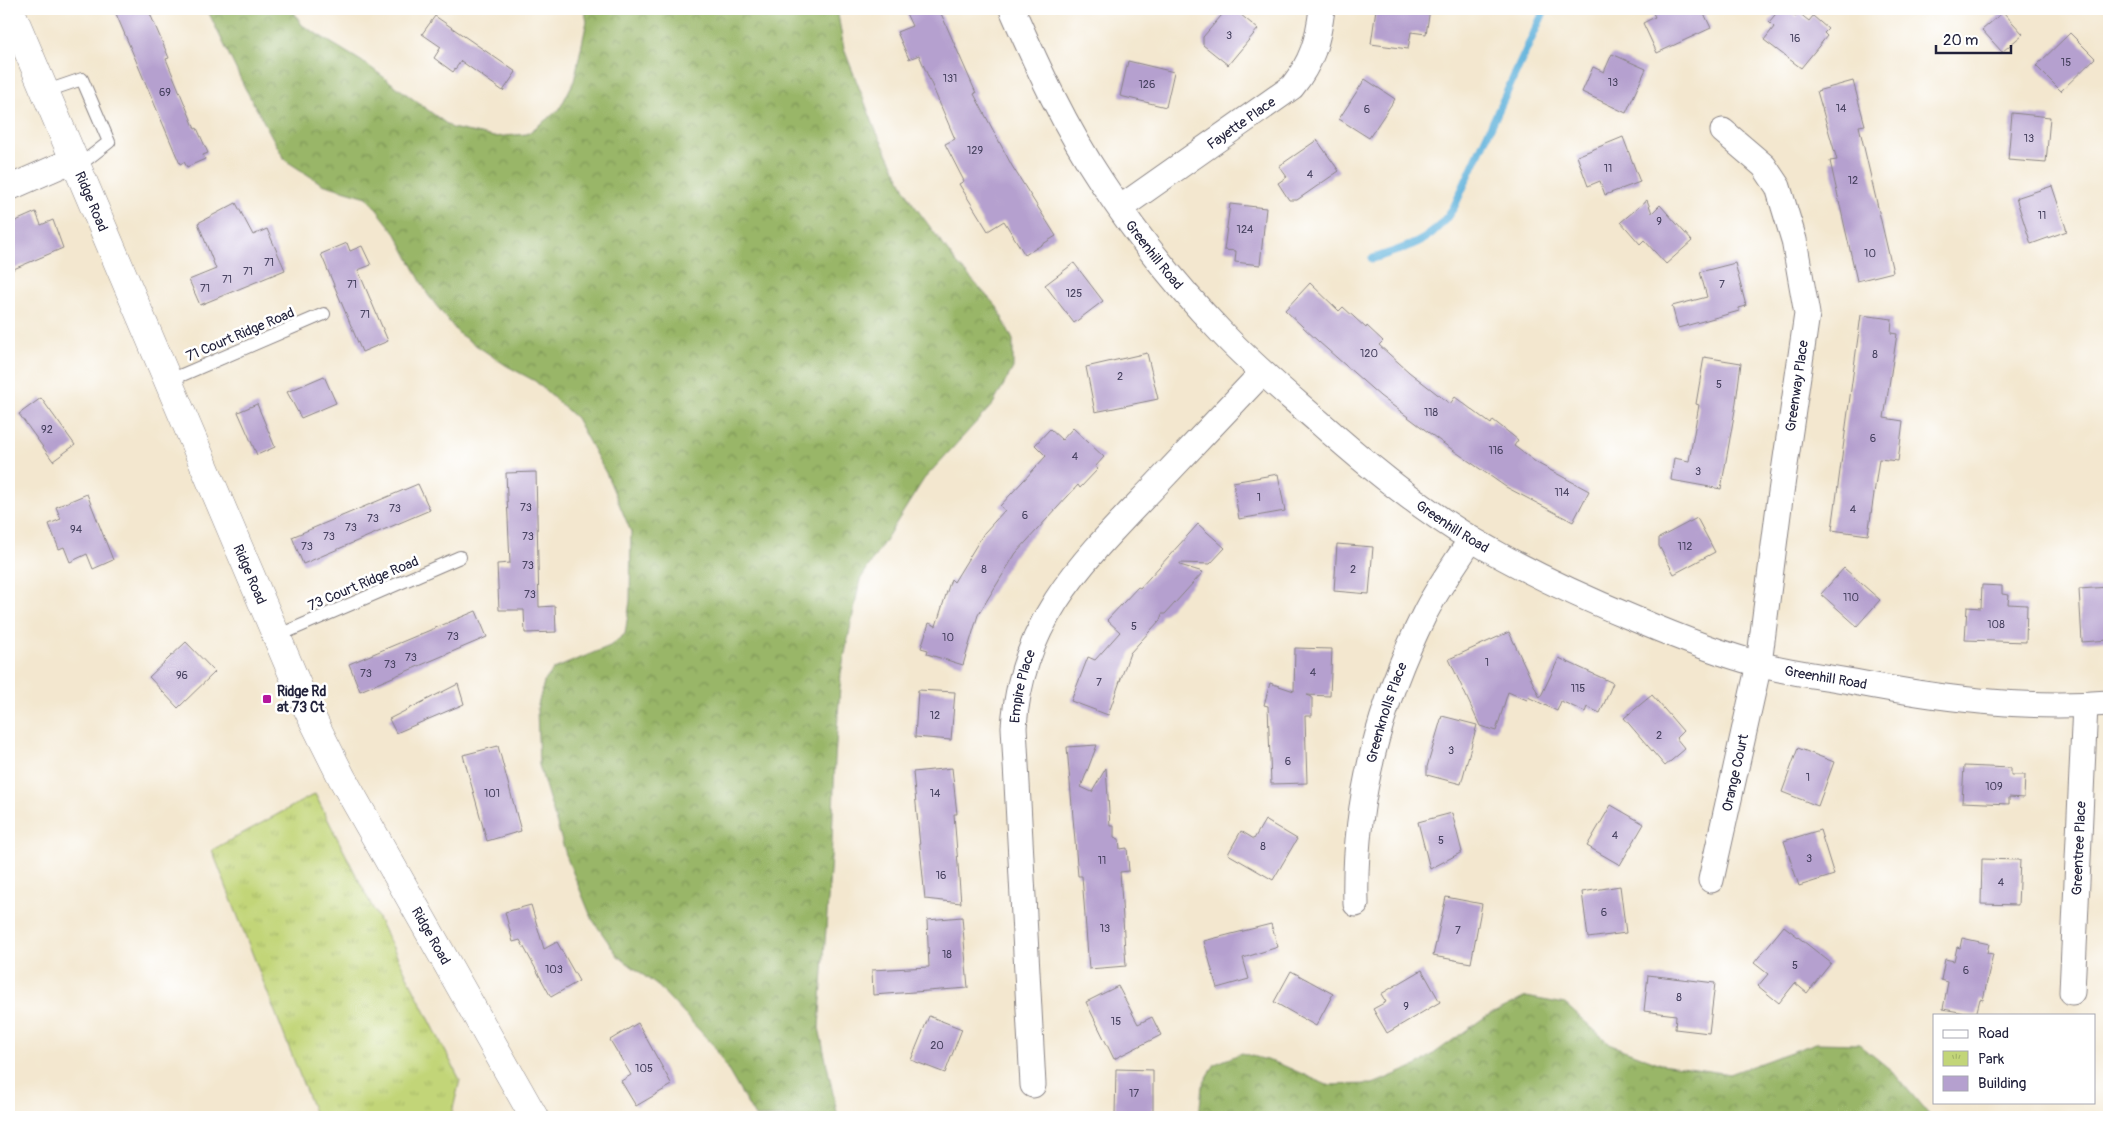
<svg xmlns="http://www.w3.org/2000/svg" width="2118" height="1126" viewBox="0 0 2118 1126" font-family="Pangolin,sans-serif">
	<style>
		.forest { fill: url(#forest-crowns); stroke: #5e6c52 }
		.park { fill: url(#park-tufts); stroke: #727c5a }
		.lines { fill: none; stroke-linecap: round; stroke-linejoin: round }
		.stream { stroke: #60b2db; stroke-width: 8 }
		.building { fill: #b5a0cf }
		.service-casing { stroke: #8a8485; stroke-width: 14 }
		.minor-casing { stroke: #8a8485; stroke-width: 27 }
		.tertiary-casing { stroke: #8a8485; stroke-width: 29 }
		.service { stroke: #fff; stroke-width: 12 }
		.minor { stroke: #fff; stroke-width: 25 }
		.tertiary { stroke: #fff; stroke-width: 28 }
		.poi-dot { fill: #b5179e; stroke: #fff; stroke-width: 2 }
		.labels { text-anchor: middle; stroke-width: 5; stroke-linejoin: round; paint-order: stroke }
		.number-label { font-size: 11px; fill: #474260 }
		.street-label { font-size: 14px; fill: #22223b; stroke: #fff }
		.poi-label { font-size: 14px; font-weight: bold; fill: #22223b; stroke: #fff; text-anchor: start }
	</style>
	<defs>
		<pattern id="forest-crowns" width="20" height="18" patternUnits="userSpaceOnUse" patternTransform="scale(1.25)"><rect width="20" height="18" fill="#99b668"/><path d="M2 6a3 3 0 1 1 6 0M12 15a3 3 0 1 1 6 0" fill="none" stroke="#7c9457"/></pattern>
		<pattern id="park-tufts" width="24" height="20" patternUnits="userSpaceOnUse" patternTransform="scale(1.25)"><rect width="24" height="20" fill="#c2d578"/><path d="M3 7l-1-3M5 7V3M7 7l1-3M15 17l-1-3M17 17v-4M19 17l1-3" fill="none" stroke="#a6b769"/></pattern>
	</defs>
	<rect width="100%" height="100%" fill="#fff"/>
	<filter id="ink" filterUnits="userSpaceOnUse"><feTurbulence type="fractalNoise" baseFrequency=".02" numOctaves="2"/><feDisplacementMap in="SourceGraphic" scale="10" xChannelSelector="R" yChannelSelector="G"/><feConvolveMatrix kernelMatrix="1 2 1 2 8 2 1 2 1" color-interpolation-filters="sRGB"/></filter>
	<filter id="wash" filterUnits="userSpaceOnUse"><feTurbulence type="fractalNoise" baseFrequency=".0096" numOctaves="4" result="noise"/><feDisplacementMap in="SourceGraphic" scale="20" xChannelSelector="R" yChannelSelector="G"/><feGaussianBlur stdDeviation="1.12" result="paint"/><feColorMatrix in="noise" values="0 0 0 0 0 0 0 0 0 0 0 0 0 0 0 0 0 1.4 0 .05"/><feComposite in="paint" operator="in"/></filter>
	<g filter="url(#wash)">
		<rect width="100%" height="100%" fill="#f3e7cf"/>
		<g class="forest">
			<path d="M207 9H292L302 25 366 64 452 128 494 137 527 134 559 110 574 81 587 21 584 9H837L844 49 876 131 911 201 955 261 997 307 1013 340V368L993 404 924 479 860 580 841 673 835 759 832 843 819 1028 838 1117H755L714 1046 659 987 618 956 592 919 567 858 539 765 537 709 544 682 554 669 610 646 625 634 630 601 631 532 607 475 576 418 535 381 507 366 459 334 428 295 396 234 367 197 322 184 285 160 245 88Z"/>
			<path d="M1526 997 1565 1004 1611 1045 1661 1064 1730 1074 1816 1043 1859 1044 1892 1071 1931 1117H1199L1202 1086 1215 1064 1242 1053 1280 1064 1327 1085 1373 1084 1418 1065 1485 1017Z"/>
		</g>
		<path class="park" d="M315 794 460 1080 451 1117H316L212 850Z"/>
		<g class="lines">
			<path class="stream" d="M1372 259C1411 245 1430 244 1454 207L1545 9"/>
		</g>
		<g id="blocks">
			<g class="building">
				<path d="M114 9H148L169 58 166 59 195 129 197 128 208 153 203 155 205 159 187 167 184 162 180 164Z"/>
				<path d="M904 9H939L976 93 974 94 1012 166 1056 236 1025 255 1004 221 988 231 959 184 964 181 945 144 955 139 919 55 909 59 897 32 912 26Z"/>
				<path d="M1227 9H1234L1258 29 1228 65 1203 45V37Z"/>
				<path d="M1376 9H1430L1426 34 1411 32 1408 49 1371 44Z"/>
				<path d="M1651 9H1702L1711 28 1657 53 1643 23 1655 17Z"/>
				<path d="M1780 9H1786L1796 17 1799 13 1809 21 1813 16 1828 29 1824 33 1827 36 1801 68 1764 40 1774 27 1769 22Z"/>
				<path d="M2003 12 2023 34 2002 52 1982 30Z"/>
				<path d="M435 16 516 72 503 91 461 61 453 72 434 58 441 47 422 34Z"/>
				<path d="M2070 33 2095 58 2061 91 2036 66Z"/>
				<path d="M1612 54 1646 69 1626 113 1582 92 1593 67 1604 72Z"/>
				<path d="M1128 61 1174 72 1166 107 1120 96Z"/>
				<path d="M1365 79 1395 99 1369 138 1339 119Z"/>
				<path d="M1853 81 1865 125 1859 126 1893 272 1857 281 1830 161 1837 160 1817 91Z"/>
				<path d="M2012 113 2050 117 2046 163 2008 160Z"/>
				<path d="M1623 137 1640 182 1605 195 1600 181 1588 186 1577 156Z"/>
				<path d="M1317 140 1339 171 1297 200H1289L1278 183 1287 177 1279 166Z"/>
				<path d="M2052 186 2067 231 2031 244 2016 198Z"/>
				<path d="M1647 200 1652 213 1660 205 1692 241 1666 264 1644 240 1640 244 1621 222Z"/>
				<path d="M236 203 253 235 267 229 285 270 200 305 189 280 216 269 198 223Z"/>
				<path d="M1230 204 1266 208 1260 265 1235 262 1236 251 1224 250Z"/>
				<path d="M36 212 41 225 53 220 63 248 9 271V224Z"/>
				<path d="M347 243 350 251 362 246 371 265 358 270 388 341 362 352 321 254Z"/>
				<path d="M1074 263 1103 301 1074 323 1045 285Z"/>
				<path d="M1735 263 1746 306 1739 308V311L1678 328 1672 306 1707 297 1700 272Z"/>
				<path d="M1310 283 1339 311 1343 307 1366 328 1367 326 1383 341 1379 345 1409 372 1450 404 1455 397 1491 424 1493 420 1518 440 1514 446 1537 463 1589 491 1573 522 1506 487 1440 441 1380 396 1319 342 1285 310Z"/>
				<path d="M1861 315 1892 319 1891 333 1897 334 1884 418 1903 421 1898 461 1879 459 1868 535 1832 530Z"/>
				<path d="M1147 353 1158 399 1095 412 1086 367Z"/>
				<path d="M1704 357 1741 363 1735 410 1721 489 1671 480 1674 458 1689 461 1699 405 1696 404Z"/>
				<path d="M324 376 336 403 301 418 287 392Z"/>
				<path d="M41 398 75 445 53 461 19 414Z"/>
				<path d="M257 404 275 447 257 455 238 412Z"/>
				<path d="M1073 428 1104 457 1095 467 1098 469 1080 488 1078 485 1016 553 978 615 963 665 927 654 928 650 921 648 929 623 936 626 951 579 954 582 984 533 1005 510 1000 506 1046 456 1035 445 1050 429 1062 440Z"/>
				<path d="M536 472 539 607 555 606 556 632 525 633 524 610H499L497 564 510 563 506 473Z"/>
				<path d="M1278 474 1285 511 1239 519 1233 482Z"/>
				<path d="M418 484 430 510 303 564 292 537Z"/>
				<path d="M87 494 113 560 93 569 87 554 70 562 64 547 59 549 49 524 61 519 56 507Z"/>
				<path d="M1697 518 1715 552 1674 574 1659 546V538Z"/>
				<path d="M1198 524 1225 548 1210 564 1180 563V565L1203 572 1165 614H1162L1160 620 1130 653 1108 715 1071 701 1088 657 1095 660 1120 632 1107 620 1138 587 1140 588Z"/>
				<path d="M1337 544 1373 547 1369 594 1334 591Z"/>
				<path d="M1844 568 1880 600 1857 626 1821 594Z"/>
				<path d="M1982 585 2002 586V594L2009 595 2008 604 2027 605 2026 642 1965 640 1967 607 1981 608Z"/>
				<path d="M2109 587V640L2082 642 2079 589Z"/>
				<path d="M476 611 487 637 360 691 349 664Z"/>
				<path d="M1509 632 1540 698 1559 658 1613 683 1600 713 1587 707 1585 712 1561 701 1557 711 1528 697 1527 700 1508 692 1496 731 1480 726 1449 659Z"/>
				<path d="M186 642 215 672 178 708 149 677Z"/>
				<path d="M1295 648 1332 649 1330 696 1307 695 1312 697V716H1305L1307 783 1271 784 1268 706 1264 705 1270 683 1294 691Z"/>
				<path d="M458 684 464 704 396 733 389 719Z"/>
				<path d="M918 690 955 692 951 740 915 737Z"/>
				<path d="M1652 695 1683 731 1676 738 1685 749 1665 766 1624 718Z"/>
				<path d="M1442 716 1477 725 1461 784 1427 775V767Z"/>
				<path d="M1097 745 1081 787 1092 792 1106 768 1110 826H1114V837L1119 839 1120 849 1127 848 1129 871 1120 872 1126 966 1089 969 1082 876H1078L1067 747Z"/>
				<path d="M498 746 521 831 487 841 463 755Z"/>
				<path d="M1798 748 1834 762 1818 806 1782 792Z"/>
				<path d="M1964 766 2011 768V775H2025L2024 798 2009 797V804L1962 802Z"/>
				<path d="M952 768 957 814H954L961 903 925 899 913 772Z"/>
				<path d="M1611 805 1644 824 1620 865 1587 846Z"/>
				<path d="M1452 813 1462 852 1430 869 1418 822Z"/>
				<path d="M1265 820 1297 839 1273 880 1228 854 1241 831 1254 839Z"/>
				<path d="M1820 830 1834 875 1799 886 1784 841Z"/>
				<path d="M1982 859 2020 860 2018 905 1981 904Z"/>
				<path d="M1620 886 1626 933 1588 938 1582 892Z"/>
				<path d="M1446 897 1482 904 1471 963 1433 956Z"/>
				<path d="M531 905 544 949 557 942 579 981 551 997 520 940 513 942 505 912Z"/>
				<path d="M962 917 968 988 873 995 872 970 929 967 927 920Z"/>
				<path d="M1271 924 1278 947 1243 958 1249 979 1217 988 1204 941Z"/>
				<path d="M1784 926 1831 963 1807 993 1795 983 1779 1003 1758 986 1768 974 1754 963Z"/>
				<path d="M1962 938 1989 944 1987 953 1993 954 1983 1000 1980 999 1976 1015 1943 1009 1948 982 1941 980 1945 959 1954 961 1957 947 1960 948Z"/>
				<path d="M1422 970 1440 1002 1387 1033 1373 1009 1386 1002 1381 994Z"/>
				<path d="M1291 971 1333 994 1316 1026 1274 1002Z"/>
				<path d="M1648 975 1715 983 1709 1033 1675 1029 1676 1015 1644 1011Z"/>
				<path d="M1118 986 1138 1024 1152 1017 1161 1035 1114 1059 1086 1002Z"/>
				<path d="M929 1016 962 1029 945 1073 911 1060Z"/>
				<path d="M638 1023 672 1085 636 1106 621 1081 631 1075 610 1040Z"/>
				<path d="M1116 1069 1153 1070V1116L1115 1115Z"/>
			</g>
		</g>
	</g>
	<g filter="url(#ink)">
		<use href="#blocks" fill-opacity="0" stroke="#8a8485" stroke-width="1"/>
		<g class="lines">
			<defs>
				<g id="service">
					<path d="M44 92 82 79 109 142 86 160 76 166"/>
					<path d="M168 381 324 314"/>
					<path d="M277 636 460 557"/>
				</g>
				<g id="minor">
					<path id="s1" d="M1012 9C1038 68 1065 127 1101 181 1136 235 1177 286 1222 333 1252 365 1286 393 1319 422 1367 465 1418 507 1473 540 1525 571 1579 596 1635 619 1675 636 1717 653 1759 664 1790 673 1823 676 1854 682 1937 698 2025 710 2109 703"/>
					<path d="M9 188 73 160"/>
					<path id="s2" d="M1120 208 1292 87C1312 62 1318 41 1322 9"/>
					<path id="s3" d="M1711 880 1759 664 1779 506 1807 314 1794 240 1778 187 1764 166 1723 131"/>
					<path id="s4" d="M1356 904C1353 803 1380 703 1425 613 1438 587 1456 563 1471 539"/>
					<path id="s5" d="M2072 992 2085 705"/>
					<path id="s6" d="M1033 1085 1014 727C1021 620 1084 560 1153 488 1189 450 1226 411 1262 373"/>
				</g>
				<g id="tertiary">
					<path id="s7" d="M10 9 307 708 342 778 534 1117"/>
				</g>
			</defs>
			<use href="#service" class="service-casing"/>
			<use href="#minor" class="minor-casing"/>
			<use href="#tertiary" class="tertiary-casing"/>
			<use href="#service" class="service"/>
			<use href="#minor" class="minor"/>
			<use href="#tertiary" class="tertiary"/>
		</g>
	</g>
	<rect class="poi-dot" x="262" y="694" width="10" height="10" rx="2.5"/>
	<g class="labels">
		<g class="number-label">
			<text x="1229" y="39">3</text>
			<text x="1795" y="42">16</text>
			<text x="2066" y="66">15</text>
			<text x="950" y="82">131</text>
			<text x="1613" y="86">13</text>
			<text x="1147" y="88">126</text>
			<text x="165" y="96">69</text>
			<text x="1841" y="112">14</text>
			<text x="1367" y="113">6</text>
			<text x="2029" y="142">13</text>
			<text x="975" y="154">129</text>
			<text x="1608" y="172">11</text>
			<text x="1310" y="178">4</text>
			<text x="1853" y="184">12</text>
			<text x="2042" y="219">11</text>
			<text x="1659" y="225">9</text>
			<text x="1245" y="233">124</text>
			<text x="1870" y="257">10</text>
			<text x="269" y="266">71</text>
			<text x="248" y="275">71</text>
			<text x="227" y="283">71</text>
			<text x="352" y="288">71</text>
			<text x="1722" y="288">7</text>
			<text x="205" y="292">71</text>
			<text x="1074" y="297">125</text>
			<text x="365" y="318">71</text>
			<text x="1369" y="357">120</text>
			<text x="1875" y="358">8</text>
			<text x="1120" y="380">2</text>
			<text x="1719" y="388">5</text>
			<text x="1431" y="416">118</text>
			<text x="47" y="433">92</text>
			<text x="1873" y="442">6</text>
			<text x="1496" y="454">116</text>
			<text x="1075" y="460">4</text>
			<text x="1698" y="475">3</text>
			<text x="1562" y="496">114</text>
			<text x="1259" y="501">1</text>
			<text x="526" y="511">73</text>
			<text x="395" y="512">73</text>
			<text x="1853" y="513">4</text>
			<text x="1025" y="519">6</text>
			<text x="373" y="522">73</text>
			<text x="351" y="531">73</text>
			<text x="76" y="533">94</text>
			<text x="329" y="540">73</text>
			<text x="528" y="540">73</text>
			<text x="307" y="550">73</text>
			<text x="1685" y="550">112</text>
			<text x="528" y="569">73</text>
			<text x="984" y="573">8</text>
			<text x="1353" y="573">2</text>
			<text x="530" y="598">73</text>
			<text x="1851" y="601">110</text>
			<text x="1996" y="628">108</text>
			<text x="1134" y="630">5</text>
			<text x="453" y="640">73</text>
			<text x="948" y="641">10</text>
			<text x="411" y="661">73</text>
			<text x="1487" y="666">1</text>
			<text x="390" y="668">73</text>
			<text x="1313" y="676">4</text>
			<text x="366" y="677">73</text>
			<text x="182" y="679">96</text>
			<text x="1099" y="686">7</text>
			<text x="1578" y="692">115</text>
			<text x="935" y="719">12</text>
			<text x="1659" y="739">2</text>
			<text x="1451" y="754">3</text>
			<text x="1288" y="765">6</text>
			<text x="1808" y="781">1</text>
			<text x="1994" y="790">109</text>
			<text x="492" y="797">101</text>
			<text x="935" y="797">14</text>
			<text x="1615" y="839">4</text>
			<text x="1441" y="844">5</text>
			<text x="1263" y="850">8</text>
			<text x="1809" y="862">3</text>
			<text x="1102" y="864">11</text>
			<text x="941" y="879">16</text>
			<text x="2001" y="886">4</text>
			<text x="1604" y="916">6</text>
			<text x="1105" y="932">13</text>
			<text x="1458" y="934">7</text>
			<text x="947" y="958">18</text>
			<text x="1795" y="969">5</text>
			<text x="554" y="973">103</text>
			<text x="1966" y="974">6</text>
			<text x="1679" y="1001">8</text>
			<text x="1406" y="1010">9</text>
			<text x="1116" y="1025">15</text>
			<text x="937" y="1049">20</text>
			<text x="644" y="1072">105</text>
			<text x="1134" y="1097">17</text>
		</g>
		<g class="street-label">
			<text dy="5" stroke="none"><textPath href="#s2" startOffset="148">Fayette Place</textPath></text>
			<text dy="5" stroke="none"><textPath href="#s7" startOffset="209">Ridge Road</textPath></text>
			<text dy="5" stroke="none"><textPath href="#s1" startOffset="285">Greenhill Road</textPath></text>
			<text transform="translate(240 334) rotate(-23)" y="5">71 Court Ridge Road</text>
			<text dy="5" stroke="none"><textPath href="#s3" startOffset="502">Greenway Place</textPath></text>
			<text dy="5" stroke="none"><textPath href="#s1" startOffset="690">Greenhill Road</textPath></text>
			<text dy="5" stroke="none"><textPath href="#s7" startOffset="614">Ridge Road</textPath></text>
			<text transform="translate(363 583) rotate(-23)" y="5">73 Court Ridge Road</text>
			<text dy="5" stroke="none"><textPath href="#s1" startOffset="1095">Greenhill Road</textPath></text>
			<text dy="5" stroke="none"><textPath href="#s6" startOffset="400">Empire Place</textPath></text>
			<text dy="5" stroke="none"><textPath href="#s4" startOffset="195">Greenknolls Place</textPath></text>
			<text dy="5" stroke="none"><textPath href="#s3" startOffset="110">Orange Court</textPath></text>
			<text dy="5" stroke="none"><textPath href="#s5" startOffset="144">Greentree Place</textPath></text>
			<text dy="5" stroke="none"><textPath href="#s7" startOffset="1019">Ridge Road</textPath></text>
		</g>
		<g class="poi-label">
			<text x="277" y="696">Ridge Rd<tspan x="277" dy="16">at 73 Ct</tspan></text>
		</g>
	</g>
	<rect width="2118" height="1126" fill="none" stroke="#fff" stroke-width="30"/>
	<rect x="1933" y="1014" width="162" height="90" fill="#ffffff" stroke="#a7a7b1"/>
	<rect x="1943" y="1030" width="25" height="8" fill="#ffffff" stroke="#a7a7b1"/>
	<text x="1978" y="1038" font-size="15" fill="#22223b">Road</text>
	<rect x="1943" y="1051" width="25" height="15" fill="url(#park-tufts)" stroke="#a7a7b1"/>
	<text x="1978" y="1064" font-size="15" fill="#22223b">Park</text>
	<rect x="1943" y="1076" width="25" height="15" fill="#b5a0cf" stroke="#a7a7b1"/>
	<text x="1978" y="1088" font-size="15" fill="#22223b">Building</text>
	<path d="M1936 45v8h75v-8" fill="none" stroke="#22223b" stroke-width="2.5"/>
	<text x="1943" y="45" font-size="15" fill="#22223b" stroke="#ffffff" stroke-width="4" paint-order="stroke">20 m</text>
</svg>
